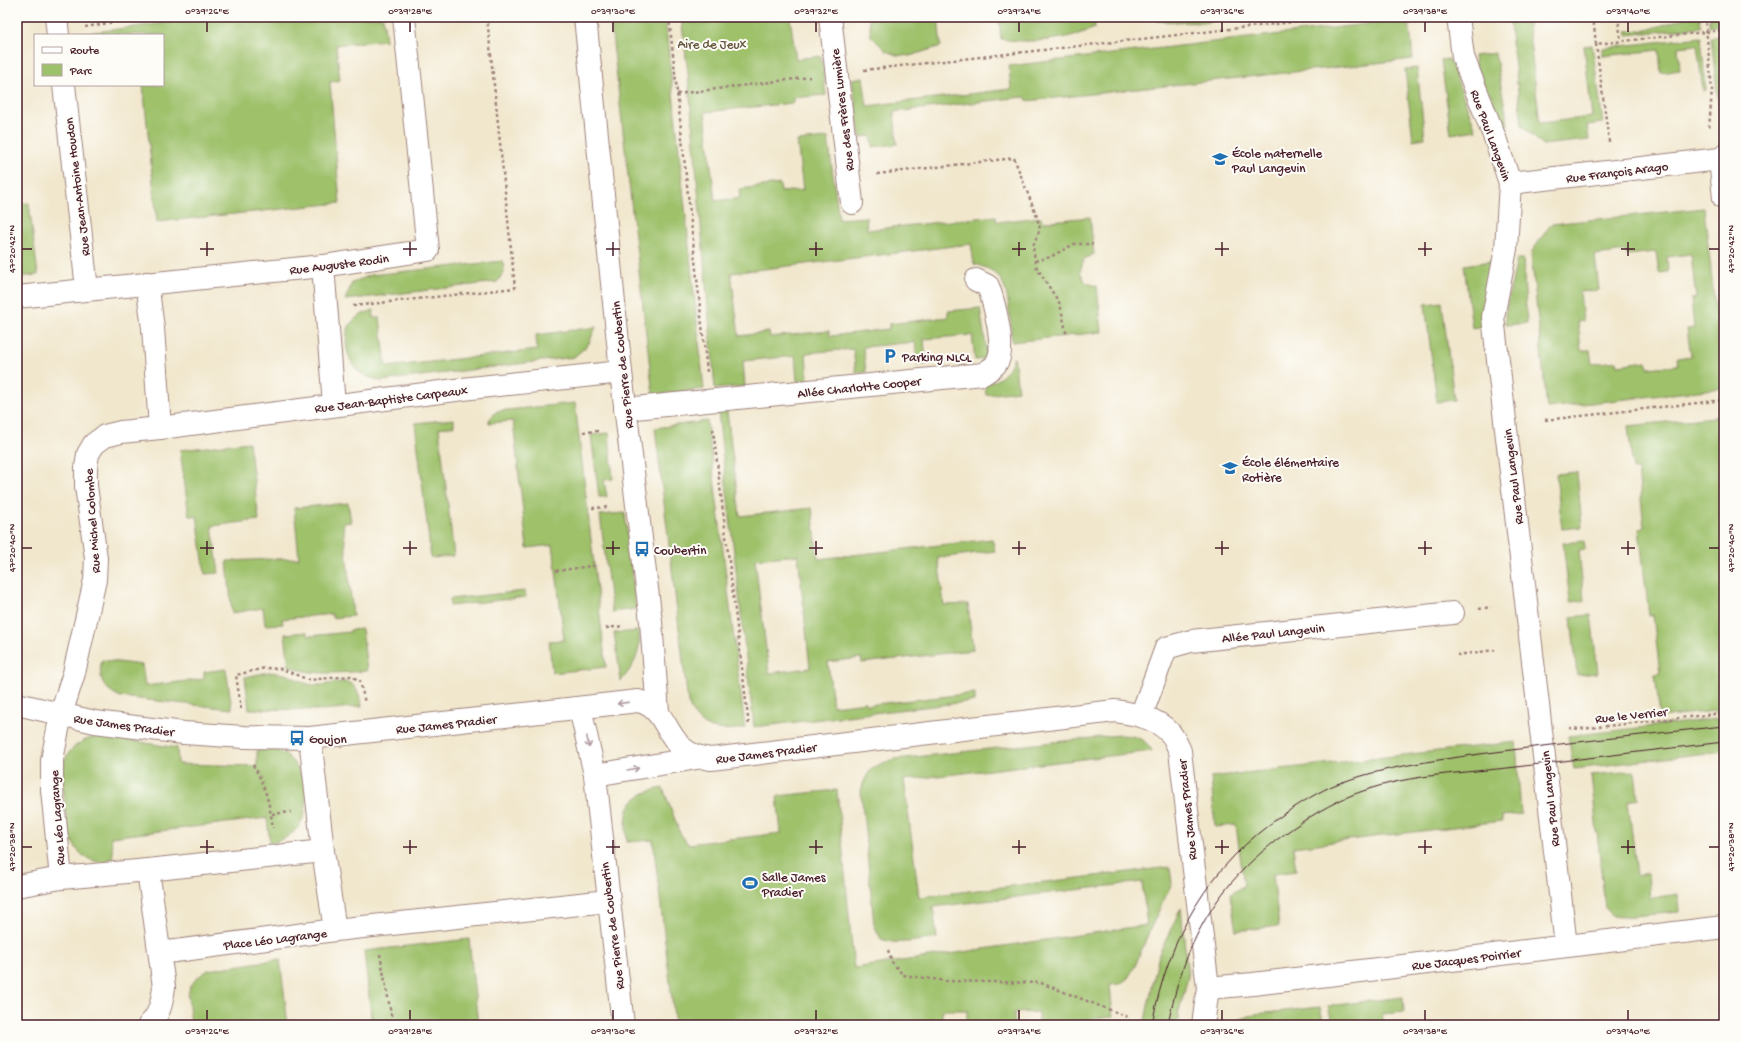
<svg xmlns="http://www.w3.org/2000/svg" width="1741" height="1042" viewBox="0 0 1741 1042" font-family="'Gochi Hand',sans-serif">
	<style>
		.green { fill: #9ec16b; stroke: #74704b; fill-rule: evenodd }
		.lines { fill: none; stroke-linecap: round; stroke-linejoin: round }
		.minor-casing { stroke: #9e837c; stroke-width: 24 }
		.path { stroke: #9e837c; stroke-width: 2.5; stroke-dasharray: 3 3; stroke-linecap: butt }
		.minor { stroke: #fff; stroke-width: 22 }
		.tram { stroke: #4a1f2b; stroke-width: 1 }
		.oneway { stroke: #ae9aa0 }
		.ticks { fill: none; stroke: #4a1f2b; stroke-width: 1.5 }
		.labels { text-anchor: middle; stroke-width: 4; stroke-linejoin: round; paint-order: stroke }
		.park-label { font-size: 13px; fill: #675841; stroke: #fdfcf7 }
		.street-label { font-size: 13px; fill: #4a1f2b; stroke: #fdfcf7 }
		.poi-label { font-size: 13px; fill: #4a1f2b; stroke: #fdfcf7; text-anchor: start }
		.neatline { fill: none; stroke: #4a1f2b; stroke-width: 1.5 }
		.ticks-label { font-size: 10px; text-anchor: middle; fill: #4a1f2b }
	</style>
	<rect width="100%" height="100%" fill="#fdfcf7"/>
	<filter id="ink" filterUnits="userSpaceOnUse"><feTurbulence type="fractalNoise" baseFrequency=".025" numOctaves="2"/><feDisplacementMap in="SourceGraphic" scale="8" xChannelSelector="R" yChannelSelector="G"/><feConvolveMatrix kernelMatrix="1 2 1 2 8 2 1 2 1" color-interpolation-filters="sRGB"/></filter>
	<filter id="wash" filterUnits="userSpaceOnUse"><feTurbulence type="fractalNoise" baseFrequency=".012" numOctaves="4" result="noise"/><feDisplacementMap in="SourceGraphic" scale="16" xChannelSelector="R" yChannelSelector="G"/><feGaussianBlur stdDeviation="0.9" result="paint"/><feColorMatrix in="noise" values="0 0 0 0 0 0 0 0 0 0 0 0 0 0 0 0 0 1.4 0 .05"/><feComposite in="paint" operator="in"/></filter>
	<g filter="url(#wash)">
		<rect width="100%" height="100%" fill="#f1e7cd"/>
		<g class="green">
			<path d="M182 17H383L386 40 336 45 340 80 330 82 340 203 157 222 143 85H163V35L79 34 173 22Z"/>
			<path d="M610 17H665L704 389 653 395Z"/>
			<path d="M681 17H790L796 59 821 56 826 95 793 98V103L705 112 715 201 740 198 739 189 780 184 781 192 803 190 797 141 828 138 839 219 866 217 867 230 996 216 997 222 1041 217 1042 222 1090 217 1094 254 1084 259 1080 272 1086 283 1097 286 1102 332 1012 342C1010 324 1010 290 999 277 993 269 983 267 974 264L971 244 731 273 739 336 769 332 770 337 829 331 830 336 889 329V324L948 317V311L980 308 987 354 983 359 975 360 972 335 924 339 926 364 918 365 915 342 863 347 866 372 856 373 853 349 806 353 808 380 797 381 795 356 743 361 745 386 715 389 688 73Z"/>
			<path d="M869 17H938L941 46 910 56 896 55 886 51 871 36Z"/>
			<path d="M999 17H1094L1095 28C1067 40 1031 44 1001 39Z"/>
			<path d="M1155 17H1231L1203 23 1156 21Z"/>
			<path d="M1509 17H1527L1540 123 1592 117 1584 46 1592 45 1603 123 1587 125 1589 140 1542 145 1522 125Z"/>
			<path d="M1687 17H1700L1701 27 1627 35 1626 31 1647 30Z"/>
			<path d="M1709 17H1724V24L1709 26Z"/>
			<path d="M1409 19 1413 59 1027 101 1026 97 1013 98 894 112 897 144 873 147 871 136 860 137 852 79 863 77 867 106 1011 89 1009 66Z"/>
			<path d="M1724 36V51L1722 52 1724 67V126H1721L1711 37Z"/>
			<path d="M1701 37 1706 90 1703 91 1697 45 1678 47 1680 70 1661 73 1659 50 1603 56V48Z"/>
			<path d="M1495 53 1508 124 1503 126 1475 66 1474 56Z"/>
			<path d="M1449 59 1476 130 1451 134 1441 60Z"/>
			<path d="M1417 68 1425 138 1413 140 1405 69Z"/>
			<path d="M17 100 22 141 17 142Z"/>
			<path d="M29 203 38 275 17 277V250H20L17 204Z"/>
			<path d="M1704 208 1724 388 1547 408 1531 253 1551 224ZM1626 251 1627 255 1656 252 1659 273 1668 272 1667 257 1691 254 1696 298 1691 299 1694 328 1687 329 1691 356 1677 358 1678 365 1648 368 1646 361 1618 365 1617 361 1592 364 1590 350H1581L1578 321H1583L1580 292 1599 290 1595 255Z"/>
			<path d="M1517 259H1523L1527 323 1506 325 1505 314Z"/>
			<path d="M503 261 504 272 497 282 345 300 352 283 371 275Z"/>
			<path d="M1491 261 1482 311 1483 326 1472 328 1464 265Z"/>
			<path d="M1442 302 1454 400 1437 402 1425 304Z"/>
			<path d="M374 310 373 318H380L386 367 537 350 536 335 596 327 588 345 574 357 381 381C375 379 366 377 361 373 347 364 341 335 352 322 358 315 365 313 374 310Z"/>
			<path d="M1014 357 1018 391 986 395 985 385C1002 378 1007 375 1014 357Z"/>
			<path d="M575 403 606 667 552 673 549 641 564 640 553 545 527 548 513 421 489 423V420L497 411Z"/>
			<path d="M727 412 740 516 812 508 818 559 992 539 995 551 938 558 944 605 968 604 973 650 862 663 861 658 828 662 833 706 866 702 867 705 975 693V701L754 727 718 413ZM798 555 810 668 769 673 755 559Z"/>
			<path d="M1724 416V710L1660 717 1655 674 1660 673 1653 615H1649L1639 529 1644 528 1638 469 1633 470 1628 426Z"/>
			<path d="M454 419V426L439 428 454 556 431 558 415 423Z"/>
			<path d="M707 421 745 728C717 731 700 732 688 703L655 428Z"/>
			<path d="M609 433 613 479 604 480 607 497H599L591 435Z"/>
			<path d="M249 442 259 520 212 526 219 573 205 574 197 516H189L180 450Z"/>
			<path d="M1577 472 1582 527 1562 529 1556 474Z"/>
			<path d="M348 503 351 522 343 523 353 616 332 618V614L282 619 283 624 265 625 263 608 232 613 227 561 299 558 294 508Z"/>
			<path d="M625 513 636 609 612 612 600 515Z"/>
			<path d="M1584 541 1585 549 1579 550 1584 601 1570 602 1563 543Z"/>
			<path d="M525 591 526 597 450 606V599Z"/>
			<path d="M1591 615 1598 673 1577 675 1571 617Z"/>
			<path d="M362 629 367 671C342 672 313 677 289 666L285 634 307 632 308 636 350 632V630Z"/>
			<path d="M639 631C641 653 635 664 621 681L614 633Z"/>
			<path d="M102 660 142 665 145 686 204 679V672L226 669 232 709 121 697C104 690 97 678 102 660Z"/>
			<path d="M269 672C274 673 280 673 285 674 293 676 300 682 308 684 332 691 354 664 362 706L323 710 249 709 245 677Z"/>
			<path d="M1724 718V751L1574 769 1568 736Z"/>
			<path d="M1119 735C1133 735 1146 738 1152 751L904 780 919 897 1170 867 1172 883 1151 927 1135 966 1128 978 1120 984 1110 985 1113 1017 1062 1022V1025H1038V1012L1014 1013V1025H967V1010H942V1025H675L653 840 627 842C624 808 627 795 663 788L680 833 688 844 781 833 777 796 837 790 854 968 1147 925 1142 882 933 907 937 938C918 940 898 946 881 939L874 925 861 791C867 769 874 765 896 759Z"/>
			<path d="M97 737H109L177 748 178 764 257 766V750C263 750 271 749 276 750 304 760 315 802 299 826 292 836 281 840 270 844L267 818 111 837 114 863C69 865 67 831 64 795 63 784 60 769 65 759 72 746 83 739 97 737Z"/>
			<path d="M1516 742 1521 814 1502 816V821L1293 847 1296 871 1273 874 1279 926 1236 931 1230 895 1244 885 1236 825 1215 827 1211 777Z"/>
			<path d="M1635 771 1638 799 1628 801 1637 875 1648 873 1650 898 1678 894 1679 912 1621 917 1613 916 1605 908 1591 775Z"/>
			<path d="M1181 908 1188 977 1179 1011 1177 1025H1144L1159 954Z"/>
			<path d="M469 939 478 1025H372L364 951Z"/>
			<path d="M280 959 288 1025H191L188 996 190 986 197 978 208 970Z"/>
			<path d="M1403 997 1404 1012 1382 1014 1384 1025H1333L1328 1006Z"/>
			<path d="M1320 1007 1324 1025H1235L1238 1020 1256 1014Z"/>
		</g>
	</g>
	<g filter="url(#ink)">
		<g class="lines">
			<defs>
				<g id="minor">
					<path d="M56 17 58 35"/>
					<path d="M585 17 621 372 651 622 658 712"/>
					<path d="M830 17 852 203"/>
					<path d="M1458 17 1463 57 1495 138 1510 183 1506 249 1493 317 1566 946"/>
					<path d="M64 85 87 289"/>
					<path d="M1720 159 1724 198"/>
					<path d="M1510 183 1720 159 1724 156"/>
					<path d="M323 266 334 405"/>
					<path d="M17 297 323 266 428 250 404 17"/>
					<path d="M625 409 983 374C987 371 995 367 997 362 1006 348 994 302 988 286L976 280"/>
					<path d="M160 428 471 388 621 372"/>
					<path d="M17 704 95 722 184 733 244 737 310 738 638 701C674 709 661 754 711 759L1115 711C1134 714 1155 717 1169 732 1174 736 1177 745 1180 751L1208 988 1203 1025"/>
					<path d="M580 708 595 775 623 1025"/>
					<path d="M1141 716 1166 648 1191 641 1453 613"/>
					<path d="M310 738 323 851"/>
					<path d="M595 775 697 758"/>
					<path d="M148 870 323 851 335 930 160 953"/>
					<path d="M61 878 148 870 164 987C162 1002 160 1014 149 1025"/>
					<path d="M17 886 61 878 52 790V760L61 714 74 673 95 580 96 558 86 486V468L88 454 94 444 105 436 121 432 160 428 153 328 147 283"/>
					<path d="M335 930 608 901"/>
					<path d="M1208 988 1253 984 1724 927"/>
				</g>
			</defs>
			<use href="#minor" class="minor-casing"/>
			<g class="path">
				<path d="M669 17 707 372"/>
				<path d="M1593 17 1596 44 1724 30"/>
				<path d="M1618 17 1621 41"/>
				<path d="M1705 17 1712 89 1709 130"/>
				<path d="M85 27 145 17"/>
				<path d="M1596 44 1609 142"/>
				<path d="M864 70 1338 17"/>
				<path d="M677 94 810 77"/>
				<path d="M877 174 1014 158 1037 217 1040 229 1033 246 1035 261 1037 268 1060 304 1067 336"/>
				<path d="M1035 261 1050 257 1074 244H1093"/>
				<path d="M353 306 515 288 487 17"/>
				<path d="M1545 420 1724 400"/>
				<path d="M713 429 749 726"/>
				<path d="M583 432 600 431"/>
				<path d="M592 508 610 507"/>
				<path d="M556 571 598 565"/>
				<path d="M1479 609 1491 607"/>
				<path d="M606 628 624 626"/>
				<path d="M1457 655 1495 650"/>
				<path d="M241 709 236 675 265 668 282 669 309 680 351 676 360 681 365 703"/>
				<path d="M1569 728 1580 729 1724 713"/>
				<path d="M253 765C265 784 270 806 273 828"/>
				<path d="M272 814 291 812"/>
				<path d="M888 950 892 962 903 975 947 981 1041 983 1128 1017"/>
				<path d="M380 954 393 1025"/>
			</g>
			<use href="#minor" class="minor"/>
			<g class="tram">
				<path d="M1152 1025C1168 936 1209 865 1284 814 1301 803 1319 791 1337 784 1383 767 1431 761 1480 754 1561 743 1643 735 1724 726"/>
				<path d="M1168 1025C1185 936 1221 877 1296 826 1317 812 1339 799 1363 791 1411 774 1465 773 1516 767 1585 758 1655 750 1724 742"/>
			</g>
		</g>
		<defs><path id="oneway-shaft" d="M-6 0H5M1.5-3L5.5 0L1.5 3" fill="none" stroke-width="1.6" stroke-linecap="round" stroke-linejoin="round"/></defs>
		<g class="oneway">
			<use href="#oneway-shaft" transform="translate(623 703) rotate(172)"/>
			<use href="#oneway-shaft" transform="translate(588 742) rotate(78)"/>
			<use href="#oneway-shaft" transform="translate(633 769) rotate(-9)"/>
		</g>
	</g>
	<path class="ticks" d="M207 22V32M410 22V32M613 22V32M816 22V32M1019 22V32M1222 22V32M1425 22V32M1628 22V32M207 242V256M410 242V256M613 242V256M816 242V256M1019 242V256M1222 242V256M1425 242V256M1628 242V256M22 249H32M200 249H214M403 249H417M606 249H620M809 249H823M1012 249H1026M1215 249H1229M1418 249H1432M1621 249H1635M1709 249H1719M207 541V555M410 541V555M613 541V555M816 541V555M1019 541V555M1222 541V555M1425 541V555M1628 541V555M22 548H32M200 548H214M403 548H417M606 548H620M809 548H823M1012 548H1026M1215 548H1229M1418 548H1432M1621 548H1635M1709 548H1719M207 840V854M410 840V854M613 840V854M816 840V854M1019 840V854M1222 840V854M1425 840V854M1628 840V854M22 847H32M200 847H214M403 847H417M606 847H620M809 847H823M1012 847H1026M1215 847H1229M1418 847H1432M1621 847H1635M1709 847H1719M207 1010V1020M410 1010V1020M613 1010V1020M816 1010V1020M1019 1010V1020M1222 1010V1020M1425 1010V1020M1628 1010V1020"/>
	<defs>
		<symbol id="school-bare" viewBox="-9 -9 18 18"><path d="M0-5L7-2L0 1L-7-2ZM-4 1L0 2.5L4 1V4Q0 6-4 4Z" fill="#1f6fb2" stroke="#fdfcf7" stroke-width="2.5" paint-order="stroke"/></symbol>
		<symbol id="parking-bare" viewBox="-9 -9 18 18"><path d="M-3.5-5.5H1a3.5 3.5 0 0 1 0 7H-1V5.5H-3.5ZM-1-3.4V-.6H.8a1.4 1.4 0 0 0 0-2.8Z" fill="#1f6fb2" stroke="#fdfcf7" stroke-width="2.5" paint-order="stroke"/></symbol>
		<symbol id="bus-bare" viewBox="-9 -9 18 18"><path d="M-5-6H5V4H4V6H2V4H-2V6H-4V4H-5ZM-3.5-4V0h7V-4ZM-3.5 1.2v1.5H-2V1.2ZM2 1.2v1.5H3.5V1.2Z" fill="#1f6fb2" stroke="#fdfcf7" stroke-width="2.5" paint-order="stroke"/></symbol>
		<symbol id="stadium-bare" viewBox="-9 -9 18 18"><path d="M0-5a6.5 5 0 1 0 0 10a6.5 5 0 1 0 0-10ZM-3.5-1.8h7v3.6h-7Z" fill="#1f6fb2" stroke="#fdfcf7" stroke-width="2.5" paint-order="stroke"/></symbol>
	</defs>
	<g fill-rule="evenodd">
		<use href="#school-bare" x="1209" y="148" width="22" height="22"/>
		<use href="#parking-bare" x="879" y="345" width="22" height="22"/>
		<use href="#school-bare" x="1219" y="457" width="22" height="22"/>
		<use href="#bus-bare" x="631" y="538" width="22" height="22"/>
		<use href="#bus-bare" x="286" y="727" width="22" height="22"/>
		<use href="#stadium-bare" x="739" y="872" width="22" height="22"/>
	</g>
	<g class="labels">
		<g class="park-label">
			<text x="712" y="48">Aire de Jeux</text>
		</g>
		<g class="street-label">
			<text transform="translate(841 110) rotate(-97)" y="5">Rue des Frères Lumière</text>
			<text transform="translate(1492 135) rotate(70)" y="5">Rue Paul Langevin</text>
			<text transform="translate(1617 171) rotate(-7)" y="5">Rue François Arago</text>
			<text transform="translate(76 187) rotate(-97)" y="5">Rue Jean-Antoine Houdon</text>
			<text transform="translate(339 263) rotate(-7)" y="5">Rue Auguste Rodin</text>
			<text transform="translate(621 365) rotate(-96)" y="5">Rue Pierre de Coubertin</text>
			<text transform="translate(859 386) rotate(-6)" y="5">Allée Charlotte Cooper</text>
			<text transform="translate(391 398) rotate(-7)" y="5">Rue Jean-Baptiste Carpeaux</text>
			<text transform="translate(1512 477) rotate(-97)" y="5">Rue Paul Langevin</text>
			<text transform="translate(91 521) rotate(-94)" y="5">Rue Michel Colombe</text>
			<text transform="translate(1273 632) rotate(-6)" y="5">Allée Paul Langevin</text>
			<text transform="translate(1631 714) rotate(-6)" y="5">Rue le Verrier</text>
			<text transform="translate(446 723) rotate(-6)" y="5">Rue James Pradier</text>
			<text transform="translate(124 724) rotate(8)" y="5">Rue James Pradier</text>
			<text transform="translate(766 752) rotate(-7)" y="5">Rue James Pradier</text>
			<text transform="translate(1549 799) rotate(-96)" y="5">Rue Paul Langevin</text>
			<text transform="translate(1186 810) rotate(-96)" y="5">Rue James Pradier</text>
			<text transform="translate(56 818) rotate(-94)" y="5">Rue Léo Lagrange</text>
			<text transform="translate(611 926) rotate(-97)" y="5">Rue Pierre de Coubertin</text>
			<text transform="translate(275 938) rotate(-7)" y="5">Place Léo Lagrange</text>
			<text transform="translate(1466 958) rotate(-7)" y="5">Rue Jacques Poirrier</text>
		</g>
		<g class="poi-label">
			<text x="1232" y="157">École maternelle<tspan x="1232" dy="15">Paul Langevin</tspan></text>
			<text x="902" y="361">Parking NLCL</text>
			<text x="1242" y="466">École élémentaire<tspan x="1242" dy="15">Rotière</tspan></text>
			<text x="654" y="554">Coubertin</text>
			<text x="309" y="743">Goujon</text>
			<text x="762" y="881">Salle James<tspan x="762" dy="15">Pradier</tspan></text>
		</g>
	</g>
	<rect width="1741" height="1042" fill="none" stroke="#fdfcf7" stroke-width="44"/>
	<rect x="34" y="34" width="130" height="52" fill="#fdfcf7" stroke="#b5a4a5"/>
	<rect x="42" y="47" width="20" height="6" fill="#ffffff" stroke="#b5a4a5"/>
	<text x="70" y="54" font-size="12" fill="#4a1f2b">Route</text>
	<rect x="42" y="64" width="20" height="12" fill="#9ec16b" stroke="#b5a4a5"/>
	<text x="70" y="74" font-size="12" fill="#4a1f2b">Parc</text>
	<rect x="22" y="22" width="1697" height="998" class="neatline"/>
	<g class="ticks-label">
		<text x="207" y="14">0°39'26"E</text>
		<text x="410" y="14">0°39'28"E</text>
		<text x="613" y="14">0°39'30"E</text>
		<text x="816" y="14">0°39'32"E</text>
		<text x="1019" y="14">0°39'34"E</text>
		<text x="1222" y="14">0°39'36"E</text>
		<text x="1425" y="14">0°39'38"E</text>
		<text x="1628" y="14">0°39'40"E</text>
		<text transform="translate(11 249) rotate(-90)" y="4">47°20'42"N</text>
		<text transform="translate(1730 249) rotate(-90)" y="4">47°20'42"N</text>
		<text transform="translate(11 548) rotate(-90)" y="4">47°20'40"N</text>
		<text transform="translate(1730 548) rotate(-90)" y="4">47°20'40"N</text>
		<text transform="translate(11 847) rotate(-90)" y="4">47°20'38"N</text>
		<text transform="translate(1730 847) rotate(-90)" y="4">47°20'38"N</text>
		<text x="207" y="1034">0°39'26"E</text>
		<text x="410" y="1034">0°39'28"E</text>
		<text x="613" y="1034">0°39'30"E</text>
		<text x="816" y="1034">0°39'32"E</text>
		<text x="1019" y="1034">0°39'34"E</text>
		<text x="1222" y="1034">0°39'36"E</text>
		<text x="1425" y="1034">0°39'38"E</text>
		<text x="1628" y="1034">0°39'40"E</text>
	</g>
</svg>
